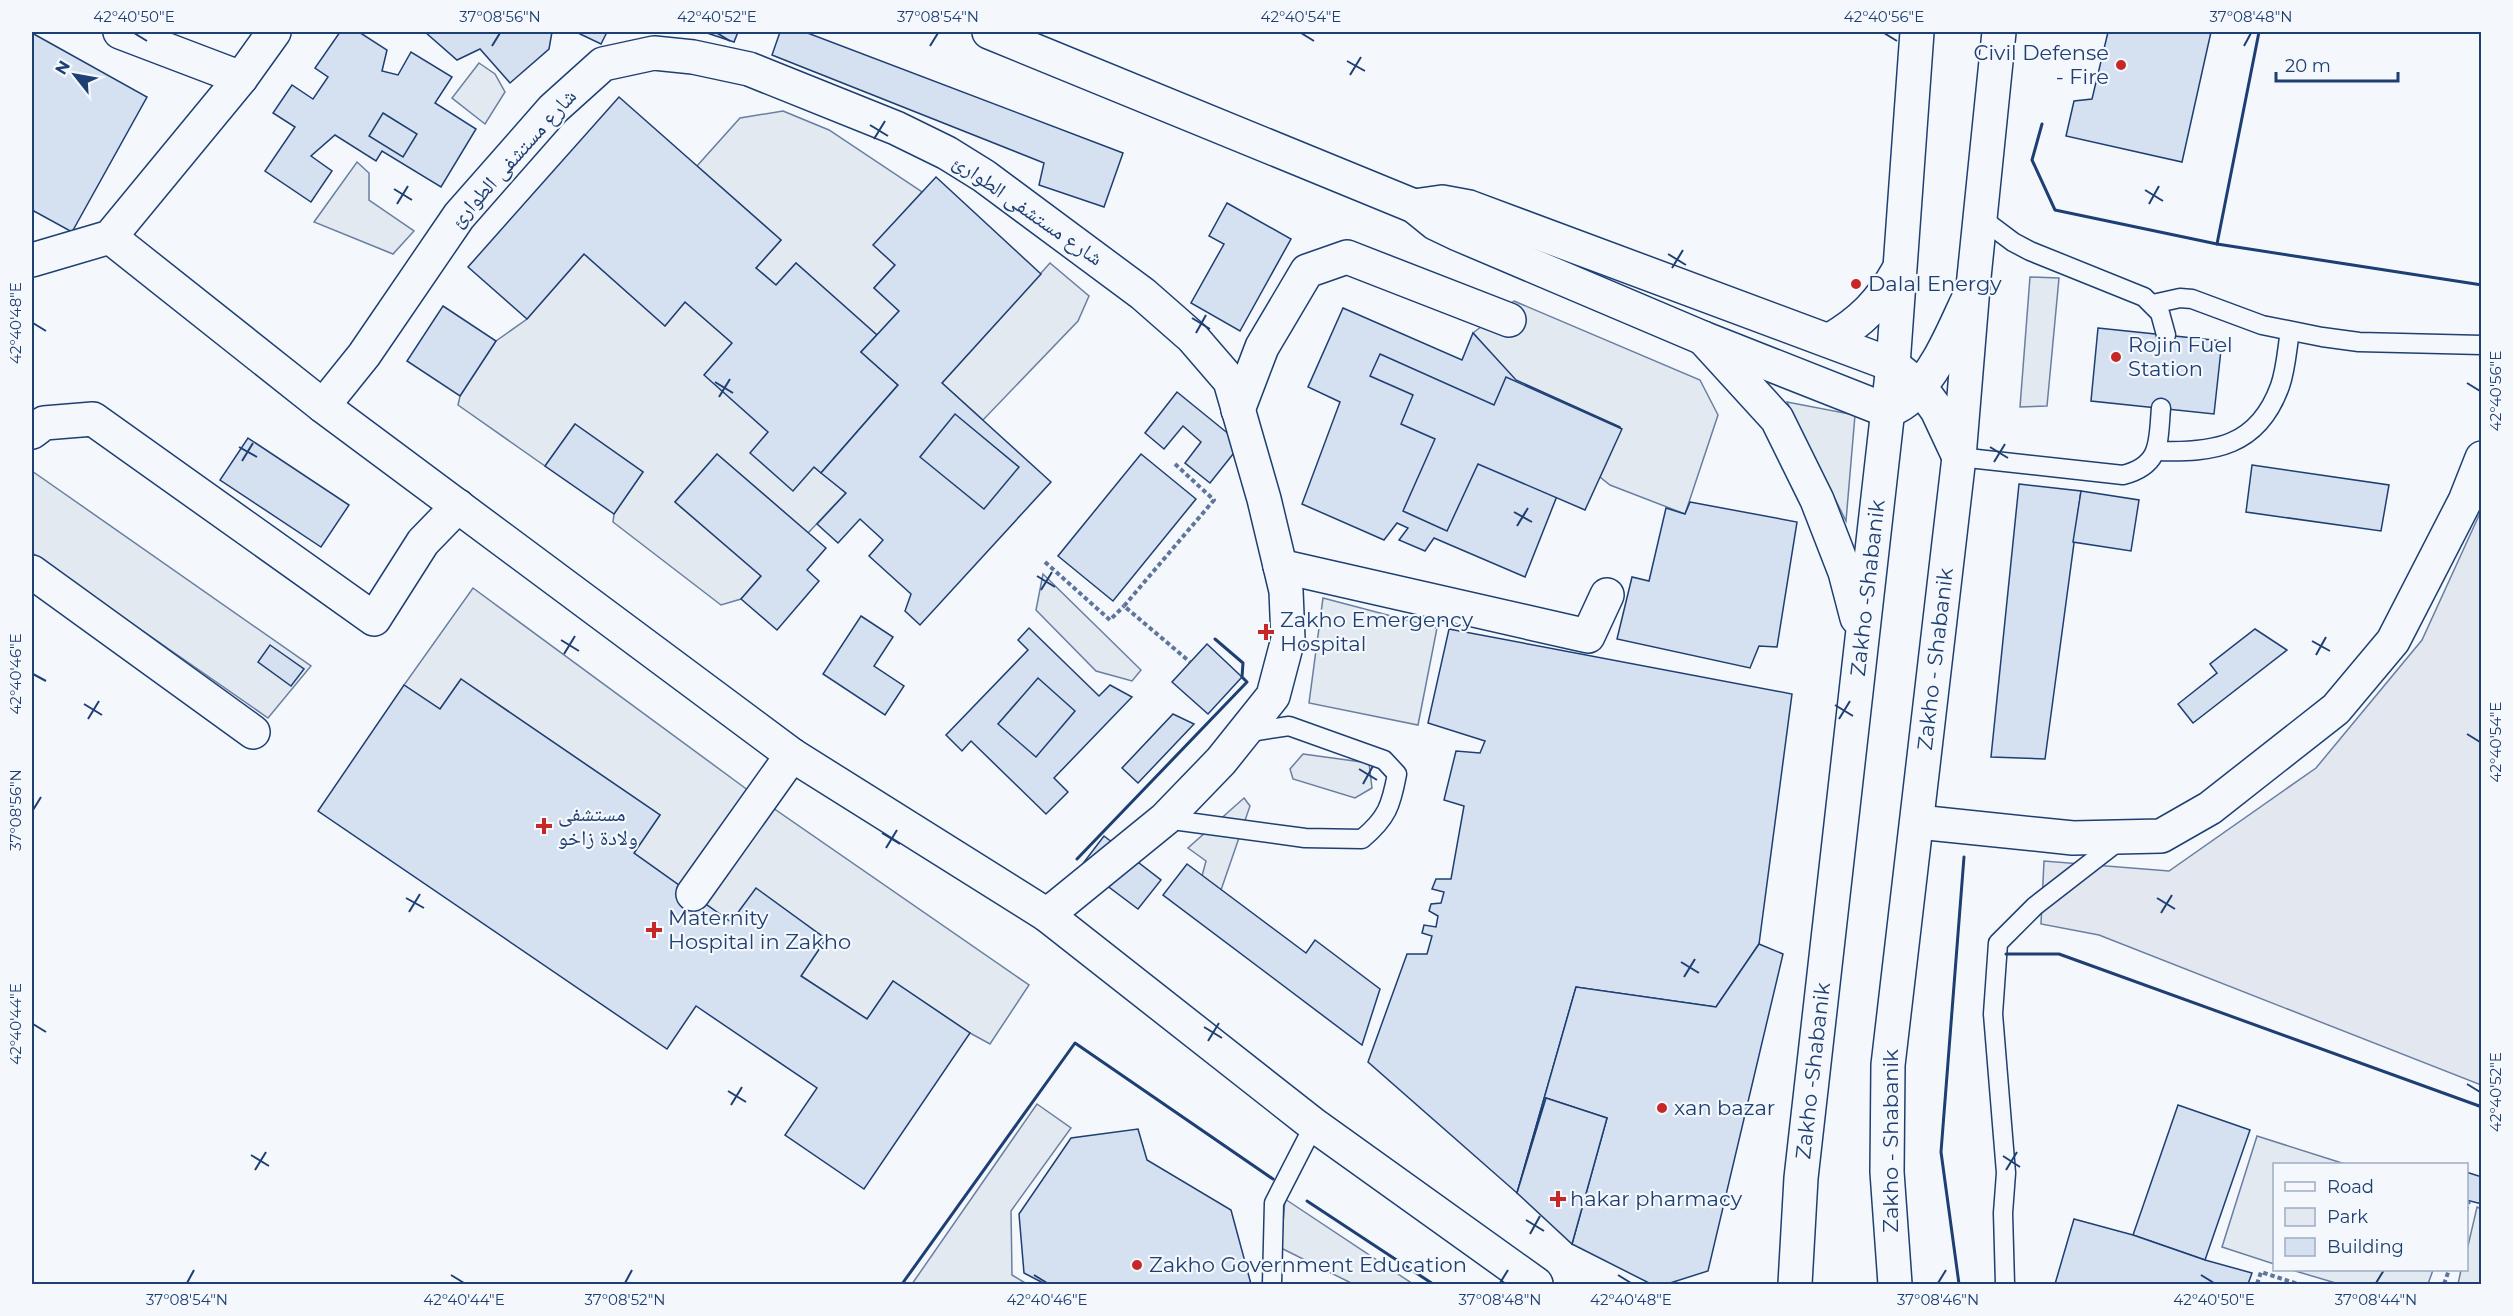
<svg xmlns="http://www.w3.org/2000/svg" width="2513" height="1316" viewBox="0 0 2513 1316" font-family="Montserrat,'Noto Naskh Arabic',sans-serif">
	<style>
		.green { fill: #e3e9f0; stroke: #687fa3; stroke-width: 1.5 }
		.parking { fill: #e3e8f0; stroke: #687fa3; stroke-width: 1.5 }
		.building { fill: #d5e0f0; stroke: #1d3f73; stroke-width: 1.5 }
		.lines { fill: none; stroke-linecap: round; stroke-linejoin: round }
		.service-casing { stroke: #1d3f73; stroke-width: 21 }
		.minor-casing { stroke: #1d3f73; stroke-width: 36 }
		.tertiary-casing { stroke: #1d3f73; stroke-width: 36 }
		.trunk-casing { stroke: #1d3f73; stroke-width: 36 }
		.path { stroke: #5e769c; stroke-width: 4; stroke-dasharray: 4.5 3; stroke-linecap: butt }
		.service { stroke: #f4f7fb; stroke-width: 18 }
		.minor { stroke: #f4f7fb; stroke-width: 33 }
		.tertiary { stroke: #f4f7fb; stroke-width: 33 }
		.trunk { stroke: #f4f7fb; stroke-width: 33 }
		.wall { stroke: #1d3f73; stroke-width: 3 }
		.ticks { fill: none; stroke: #1d3f73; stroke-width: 2 }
		.poi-dot { fill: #c62828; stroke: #f4f7fb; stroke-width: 2 }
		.labels { text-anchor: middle; stroke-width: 4.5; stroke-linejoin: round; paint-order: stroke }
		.poi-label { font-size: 21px; fill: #1d3f73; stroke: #f4f7fb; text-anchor: start }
		.street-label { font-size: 21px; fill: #1d3f73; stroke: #f4f7fb }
		.neatline { fill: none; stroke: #1d3f73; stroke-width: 2 }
		.ticks-label { font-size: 15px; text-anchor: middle; fill: #1d3f73 }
	</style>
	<rect width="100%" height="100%" fill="#f4f7fb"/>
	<g class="green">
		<path d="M479 63 495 74 505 92 485 124 452 98Z"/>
		<path d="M783 111 829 130 922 192 874 245 895 265 874 288 899 311 877 335 796 263 776 285 756 268 781 240 697 166 740 118Z"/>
		<path d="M357 162 369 173V200L414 231 393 254 314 222Z"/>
		<path d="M584 254 665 326 685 302 732 343 814 467 846 493 808 533 717 454 675 502 761 576 741 599 721 605 613 522 614 514 643 472 575 424 545 466 458 405 460 396 496 341 527 319Z"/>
		<path d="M1050 263 1089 296 1078 321 983 420 942 383Z"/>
		<path d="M2030 277 2059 278 2047 406 2020 407Z"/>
		<path d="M1514 301 1700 380 1718 415 1685 514 1610 485 1600 477 1621 429 1515 382 1473 333Z"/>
		<path d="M1787 402 1855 415 1846 521Z"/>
		<path d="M32 471 311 666 268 718 35 556 32 551Z"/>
		<path d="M1043 574 1141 670 1132 681 1096 671 1036 610Z"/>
		<path d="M473 588 760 799 1029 985 990 1044 970 1033 893 981 867 1019 801 976 826 939 756 889 731 922 634 853 660 815 461 679 440 709 404 685Z"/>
		<path d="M1323 598 1437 628 1418 725 1309 703Z"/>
		<path d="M1303 754 1369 763 1372 788 1355 798 1293 779 1290 769Z"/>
		<path d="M1244 798 1250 806 1221 890 1202 876 1206 861 1188 848Z"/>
		<path d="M1037 1104 1071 1128 1011 1211 1012 1275 1027 1284H912Z"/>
		<path d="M2257 1136 2345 1164H2274V1264L2222 1247Z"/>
		<path d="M1285 1199 1413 1284H1353L1281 1248Z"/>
		<path d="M2477 1207 2481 1209V1284H2458L2461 1270H2466L2467 1250Z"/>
		<path d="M2292 1270H2433L2428 1284H2339Z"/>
	</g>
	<path class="parking" d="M2481 511V1085L2099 935 2041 924 2044 861 2169 871 2316 768 2422 640Z"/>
	<g class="building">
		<path d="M340 32H359L387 50 382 71 398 75 411 52 452 77 435 103 476 129 441 187 382 151 376 161 335 135 311 156 332 171 311 202 265 171 295 127 273 113 292 85 313 99 328 77 315 68Z"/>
		<path d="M425 32H552L549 49 510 83 480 49 457 60Z"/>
		<path d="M576 32H607L601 44Z"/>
		<path d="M704 32H738L734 42Z"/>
		<path d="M780 32H805L1123 153 1104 207 1039 185 1044 163 772 55Z"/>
		<path d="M2108 32H2211L2182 162 2066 136 2074 101 2092 99Z"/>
		<path d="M32 33 147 97 72 232 32 210Z"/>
		<path d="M619 97 781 240 756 268 776 285 796 263 877 335 861 352 898 385 821 473 814 467 793 491 750 453 768 432 704 375 732 343 685 302 665 326 584 254 527 319 468 267Z"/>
		<path d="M383 113 417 134 403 157 369 136Z"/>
		<path d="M936 177 1041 274 942 383 1051 482 920 625 905 611 911 594 869 556 883 540 860 519 838 543 817 524 846 493 821 473 898 385 861 352 899 311 874 288 895 265 873 245Z"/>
		<path d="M1227 203 1291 239 1240 331 1191 303 1224 244 1209 236Z"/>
		<path d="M443 306 496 341 460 396 407 361Z"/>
		<path d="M1343 308 1462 360 1473 333 1516 380 1620 427 1588 501 1559 491 1525 577 1434 538 1425 551 1399 540 1408 528 1397 523 1384 540 1302 504 1340 402 1308 387Z"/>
		<path d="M2098 328 2222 341 2214 414 2091 401Z"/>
		<path d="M1380 354 1494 405 1506 377 1622 429 1585 510 1478 464 1447 531 1403 511 1435 439 1401 424 1413 395 1370 376Z"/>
		<path d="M1177 392 1241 444 1210 483 1185 463 1201 442 1183 426 1164 449 1145 433Z"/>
		<path d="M955 414 1019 467 984 509 920 457Z"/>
		<path d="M575 424 643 472 614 514 545 466Z"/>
		<path d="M248 438 349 505 321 547 220 480Z"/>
		<path d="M717 454 826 548 807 570 819 581 777 630 741 599 761 576 675 502Z"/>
		<path d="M1141 454 1196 499 1113 601 1058 556Z"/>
		<path d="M2252 465 2389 485 2381 531 2246 512Z"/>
		<path d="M2019 484 2081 491 2045 759 1991 757Z"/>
		<path d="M2081 491 2139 500 2131 551 2073 542Z"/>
		<path d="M1690 502 1797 522 1777 647 1759 646 1750 668 1617 639 1632 577 1649 581 1666 508 1685 514Z"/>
		<path d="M861 616 893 637 874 666 904 686 885 715 823 674Z"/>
		<path d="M1029 628 1099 696 1110 685 1132 697 1054 778 1068 792 1046 814 971 741 962 751 946 735 1028 650 1018 640Z"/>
		<path d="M1449 629 1792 694 1759 944 1716 1007 1576 987 1517 1193 1368 1062 1407 954H1427L1432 936 1422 933 1424 925 1436 927 1438 916 1429 911 1431 904 1441 903 1444 892 1432 889 1436 879H1451L1464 806 1444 800 1456 751 1480 753 1485 741 1428 723Z"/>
		<path d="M2255 629 2287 650 2193 723 2178 704 2217 673 2210 664Z"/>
		<path d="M1207 644 1242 677 1208 714 1172 682Z"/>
		<path d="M270 645 304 669 291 686 258 662Z"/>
		<path d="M1038 678 1075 711 1036 757 998 724Z"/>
		<path d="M461 679 660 815 634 853 731 922 756 888 826 939 801 976 867 1019 893 981 970 1033 864 1189 785 1135 817 1088 696 1006 667 1049 318 811 404 685 440 709Z"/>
		<path d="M1173 714 1194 724 1138 783 1122 768Z"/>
		<path d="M1104 836 1161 880 1138 909 1081 866Z"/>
		<path d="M1187 864 1306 953 1315 940 1380 989 1362 1045 1163 895Z"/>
		<path d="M1759 944 1783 954 1708 1271 1667 1284H1651L1572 1244 1607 1118 1546 1098 1517 1193 1576 987 1716 1007Z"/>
		<path d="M1546 1098 1607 1118 1572 1244 1517 1193Z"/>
		<path d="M2178 1105 2250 1130 2205 1260 2133 1235Z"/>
		<path d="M1138 1129 1147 1160 1231 1210 1251 1284H1045L1024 1273 1019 1214 1071 1138Z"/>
		<path d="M2466 1172 2482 1177V1204L2466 1200Z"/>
		<path d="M2074 1219 2133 1235 2205 1260 2252 1273 2248 1284H2055Z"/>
	</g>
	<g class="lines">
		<defs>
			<g id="service">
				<path d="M1981 218 2013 242 2030 251 2144 297 2160 313 2166 335"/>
				<path d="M2153 304 2180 298 2192 299 2262 325 2322 337 2359 342 2482 345"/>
				<path d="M2157 451C2214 453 2258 447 2280 386 2286 369 2287 349 2290 331"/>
				<path d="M1959 457 2123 475C2162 465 2158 441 2161 408"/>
				<path d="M1165 819 1305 838 1362 839C1387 818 1391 806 1397 774L1384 760 1289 726 1244 733"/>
				<path d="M1272 1284 1274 1203 1314 1125"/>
				<path d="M2005 1284 2003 1213 2006 1173 1993 1014 1998 943 2035 906 2120 840"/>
			</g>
			<g id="minor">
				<path d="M120 32 241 78"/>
				<path d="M110 237 323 406 792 755 1047 915 1314 1125 1536 1284"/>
				<path d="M32 260 110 237 241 78 274 32"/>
				<path d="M323 406 364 355 459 216 553 109 603 64 654 53 693 57 749 69 896 128 947 153 984 176 1143 294 1192 337 1230 381 1264 499 1286 591 1288 639 1273 696 1221 761 1165 819 1047 915"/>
				<path d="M1238 410 1262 347 1307 271 1347 257 1509 320"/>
				<path d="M32 432 44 423 93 419 374 619 423 542 458 506"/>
				<path d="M1280 566 1588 636 1607 595"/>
				<path d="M32 572 253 732"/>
				<path d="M1918 822 2073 838 2161 836 2210 808 2336 709 2393 641 2465 501 2482 458"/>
				<path d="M693 894 792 755"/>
			</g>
			<g id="tertiary">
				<path d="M989 32 1414 206 1435 223 1458 234 1703 338 1888 411C1894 408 1902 405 1908 399 1939 371 1955 326 1973 289"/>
				<path d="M1414 206 1442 202 1469 207 1893 365 1920 387 1937 410 1959 457"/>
			</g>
			<g id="trunk">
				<path d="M1703 338 1777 419 1817 500 1845 572 1857 618"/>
				<path d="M1830 340C1861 322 1881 302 1898 271"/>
				<path id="s1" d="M1795 1284 1801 1178 1893 365 1917 32"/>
				<path id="s2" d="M1895 1284 1887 1172 1888 1065 1959 457 1973 287 1999 32"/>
			</g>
		</defs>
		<use href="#service" class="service-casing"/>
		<use href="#minor" class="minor-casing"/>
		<use href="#tertiary" class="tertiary-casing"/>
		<use href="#trunk" class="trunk-casing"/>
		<g class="path">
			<path d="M1175 464 1214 500 1124 606 1190 662"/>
			<path d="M1045 562 1110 620 1124 606"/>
			<path d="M2466 1211 2469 1201"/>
			<path d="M2257 1284 2261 1272 2298 1284"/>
			<path d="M2444 1284 2449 1270"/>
		</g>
		<use href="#service" class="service"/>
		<use href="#minor" class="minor"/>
		<use href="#tertiary" class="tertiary"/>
		<use href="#trunk" class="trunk"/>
		<g class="wall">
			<path d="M2259 32 2217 244 2482 285"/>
			<path d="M2042 124 2032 160 2055 210 2217 244"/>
			<path d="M1077 859 1247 682 1242 677 1243 663 1215 639"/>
			<path d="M2006 954H2059L2482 1107"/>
			<path d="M1307 1201 1433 1284"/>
			<path d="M902 1284 1075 1043 1273 1179"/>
			<path d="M1959 1284 1941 1152 1964 857"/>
		</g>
	</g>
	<path class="ticks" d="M134 33 147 41M717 33 730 41M1301 33 1314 41M1884 33 1897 41M492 46 500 33M930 46 938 33M2244 46 2251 33M1347 61 1365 71M1350 75 1361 57M870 125 888 136M874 139 885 121M394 189 412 200M2145 190 2163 201M397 204 408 186M2149 204 2159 186M1668 254 1686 265M1672 268 1683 250M1192 318 1210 329M33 323 46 331M1196 333 1206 315M715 382 733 393M2467 383 2480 391M719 397 730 379M239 447 257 457M1990 447 2008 458M242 461 253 443M1994 462 2005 444M1514 512 1532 522M1517 526 1528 508M1037 576 1055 587M1041 590 1052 572M561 640 579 651M2312 641 2330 651M564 654 575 636M2316 655 2326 637M33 674 46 681M84 704 102 715M1835 705 1853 716M88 719 99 701M1839 719 1850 701M2467 734 2480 742M1359 769 1377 780M1363 784 1373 766M33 810 41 797M882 833 900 844M886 848 897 830M406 898 424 908M2157 898 2175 909M409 912 420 894M2161 913 2172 895M1681 962 1699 973M1684 977 1695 959M33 1024 46 1032M1204 1027 1222 1038M1208 1041 1219 1023M2467 1084 2480 1092M728 1091 746 1102M731 1105 742 1087M251 1155 269 1166M2003 1156 2020 1167M255 1170 266 1152M2006 1170 2017 1152M1526 1220 1544 1231M1530 1234 1540 1216M451 1275 464 1283M1034 1275 1047 1283M1618 1275 1631 1283M2201 1275 2214 1283M187 1283 194 1270M625 1283 632 1270M1500 1283 1508 1270M1938 1283 1946 1270M2376 1283 2384 1270"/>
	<g class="poi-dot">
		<circle cx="2121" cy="65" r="6"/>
		<circle cx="1856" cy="284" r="6"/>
		<circle cx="2116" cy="357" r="6"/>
		<path d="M1263 623h6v6h6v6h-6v6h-6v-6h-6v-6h6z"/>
		<path d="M541 817h6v6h6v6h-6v6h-6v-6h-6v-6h6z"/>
		<path d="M651 921h6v6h6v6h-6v6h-6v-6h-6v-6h6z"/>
		<circle cx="1662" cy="1108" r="6"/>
		<path d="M1555 1190h6v6h6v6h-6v6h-6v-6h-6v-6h6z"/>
		<circle cx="1137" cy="1265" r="6"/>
	</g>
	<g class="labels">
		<g class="poi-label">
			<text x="2109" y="60" text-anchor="end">Civil Defense<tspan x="2109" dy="24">- Fire</tspan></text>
			<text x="1868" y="291">Dalal Energy</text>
			<text x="2128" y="352">Rojin Fuel<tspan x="2128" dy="24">Station</tspan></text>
			<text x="1280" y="627">Zakho Emergency<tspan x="1280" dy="24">Hospital</tspan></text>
			<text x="558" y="821">مستشفى<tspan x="558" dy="24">ولادة زاخو</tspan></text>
			<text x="668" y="925">Maternity<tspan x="668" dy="24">Hospital in Zakho</tspan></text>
			<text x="1674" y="1115">xan bazar</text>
			<text x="1570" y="1206">hakar pharmacy</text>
			<text x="1149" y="1272">Zakho Government Education</text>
		</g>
		<g class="street-label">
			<text transform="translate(513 158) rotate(-48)" y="7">شارع مستشفى الطوارئ</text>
			<text transform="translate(1028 210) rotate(35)" y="7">شارع مستشفى الطوارئ</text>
			<text dy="7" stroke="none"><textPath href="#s1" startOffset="700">Zakho -Shabanik</textPath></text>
			<text dy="7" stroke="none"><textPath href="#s2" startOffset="628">Zakho - Shabanik</textPath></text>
			<text dy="7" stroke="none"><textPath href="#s1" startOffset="214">Zakho -Shabanik</textPath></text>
			<text transform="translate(1891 1141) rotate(-90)" y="7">Zakho - Shabanik</text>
		</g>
	</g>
	<rect width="2513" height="1316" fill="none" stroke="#f4f7fb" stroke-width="66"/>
	<rect x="2273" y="1163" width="195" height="108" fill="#f4f7fb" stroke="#9eadc5" stroke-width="1.5"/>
	<rect x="2285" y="1182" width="30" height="9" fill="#f4f7fb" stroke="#9eadc5" stroke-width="1.5"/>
	<text x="2327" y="1193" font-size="18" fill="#1d3f73">Road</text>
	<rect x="2285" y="1208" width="30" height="18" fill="#e3e9f0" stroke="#9eadc5" stroke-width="1.5"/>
	<text x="2327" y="1223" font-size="18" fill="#1d3f73">Park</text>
	<rect x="2285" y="1238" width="30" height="18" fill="#d5e0f0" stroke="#9eadc5" stroke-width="1.5"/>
	<text x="2327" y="1253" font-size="18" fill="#1d3f73">Building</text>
	<g transform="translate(75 75) rotate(301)" stroke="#f4f7fb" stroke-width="4.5" paint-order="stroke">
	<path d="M0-4.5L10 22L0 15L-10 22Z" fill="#1d3f73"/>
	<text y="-9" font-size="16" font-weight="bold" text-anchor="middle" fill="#1d3f73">N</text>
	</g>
	<path d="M2276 72v9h122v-9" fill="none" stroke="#1d3f73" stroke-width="3"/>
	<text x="2285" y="72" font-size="18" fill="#1d3f73" stroke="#f4f7fb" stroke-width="4.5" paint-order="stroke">20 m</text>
	<rect x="33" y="33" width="2447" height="1250" class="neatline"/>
	<g class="ticks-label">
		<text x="134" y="22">42°40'50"E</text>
		<text x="500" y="22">37°08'56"N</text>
		<text x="717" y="22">42°40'52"E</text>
		<text x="938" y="22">37°08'54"N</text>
		<text x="1301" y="22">42°40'54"E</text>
		<text x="1884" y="22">42°40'56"E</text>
		<text x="2251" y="22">37°08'48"N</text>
		<text transform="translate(16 323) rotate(-90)" y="5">42°40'48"E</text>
		<text transform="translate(2496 391) rotate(-90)" y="5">42°40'56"E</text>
		<text transform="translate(16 674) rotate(-90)" y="5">42°40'46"E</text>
		<text transform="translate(2496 742) rotate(-90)" y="5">42°40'54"E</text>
		<text transform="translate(16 810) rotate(-90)" y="5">37°08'56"N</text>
		<text transform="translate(16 1024) rotate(-90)" y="5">42°40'44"E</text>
		<text transform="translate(2496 1092) rotate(-90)" y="5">42°40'52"E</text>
		<text x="187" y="1305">37°08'54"N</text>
		<text x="464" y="1305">42°40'44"E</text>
		<text x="625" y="1305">37°08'52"N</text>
		<text x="1047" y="1305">42°40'46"E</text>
		<text x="1500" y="1305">37°08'48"N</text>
		<text x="1631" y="1305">42°40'48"E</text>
		<text x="1938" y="1305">37°08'46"N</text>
		<text x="2214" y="1305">42°40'50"E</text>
		<text x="2376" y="1305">37°08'44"N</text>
	</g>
</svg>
